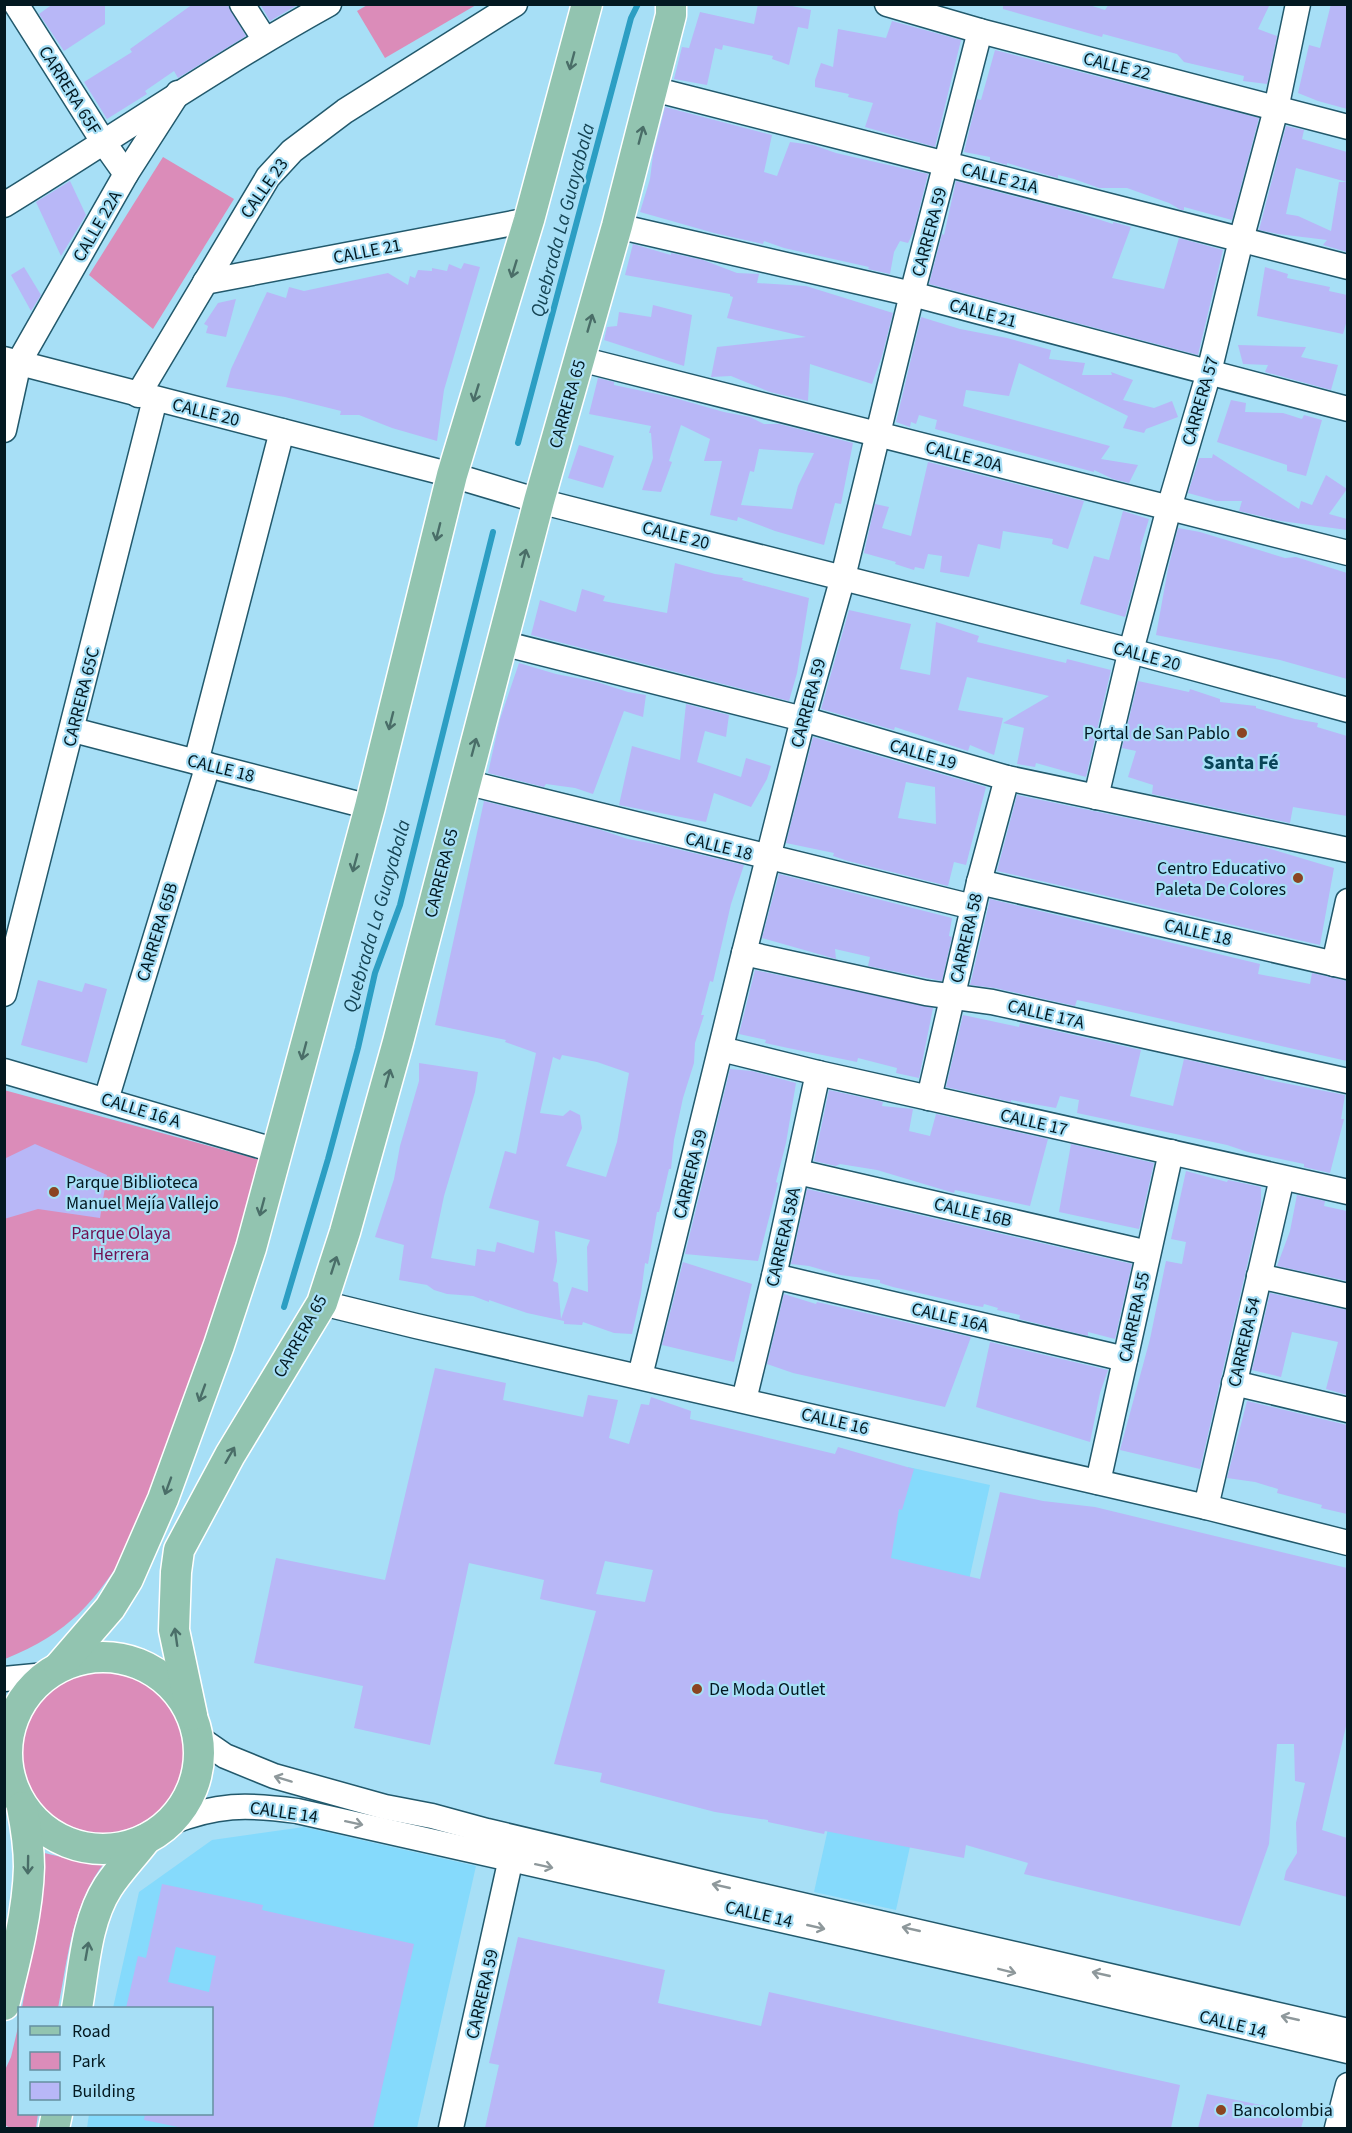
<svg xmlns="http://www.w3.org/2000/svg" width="1352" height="2133" viewBox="0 0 1352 2133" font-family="'Source Sans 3',sans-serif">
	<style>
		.built { fill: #85dafc }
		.green { fill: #db8cb9 }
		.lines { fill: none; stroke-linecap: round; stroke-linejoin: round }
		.stream { stroke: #2c9ec3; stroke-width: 6 }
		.building { fill: #b8b7f7; fill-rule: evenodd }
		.minor-casing { stroke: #22596c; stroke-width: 27 }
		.major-casing { stroke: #fff; stroke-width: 33 }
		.minor { stroke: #fff; stroke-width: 24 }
		.major { stroke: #92c4b0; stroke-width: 30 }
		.oneway { stroke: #4a6e68 }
		.oneway2 { stroke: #8e989b }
		.poi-dot { fill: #8b4421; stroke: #a7dff6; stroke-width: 2 }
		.labels { text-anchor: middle; stroke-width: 4.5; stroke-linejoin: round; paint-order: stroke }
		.street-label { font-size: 18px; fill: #031921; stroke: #a7dff6 }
		.poi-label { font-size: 18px; fill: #031921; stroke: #a7dff6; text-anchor: start }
		.park-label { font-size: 18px; fill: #6f1151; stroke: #a7dff6 }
		.water-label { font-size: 20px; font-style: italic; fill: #154454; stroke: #a7dff6 }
		.neighbourhood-label { font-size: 20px; font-weight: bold; fill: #094558; stroke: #a7dff6 }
	</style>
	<rect width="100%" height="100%" fill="#a7dff6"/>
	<g class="built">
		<path d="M908 1467 990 1485 896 1910 814 1892Z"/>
		<path d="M304 1827 476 1866 417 2128H87L89 2114H212V2008H113L139 1892 212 1840Z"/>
	</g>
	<g class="green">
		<path d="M369 4H476V5L385 58 357 11Z"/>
		<path d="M163 157 234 199 153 329 89 275Z"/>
		<path d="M4 1090 268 1162 212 1341 131 1543C96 1602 69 1633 5 1659Z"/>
		<circle cx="103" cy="1752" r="81"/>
		<path d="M40 1852 70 1859 105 1862C72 1903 68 1958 58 2008H22L39 1905Z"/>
		<path d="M19 2023 20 2114H38L36 2128H10L5 2125V2070L11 2057Z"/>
	</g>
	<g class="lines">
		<g class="stream">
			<path d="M518 443 631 18 638 4"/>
			<path d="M284 1307 328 1159 358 1048 375 973 400 905 493 532"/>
		</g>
	</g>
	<g class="building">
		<path d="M53 4H105V24L64 51 39 14Z"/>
		<path d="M193 4H227L246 36 178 78 174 71 145 91 147 94 107 119 84 82 132 52 130 49Z"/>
		<path d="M260 4H299L270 21Z"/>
		<path d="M758 4H783L811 10 808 29 798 27 789 65 772 59 773 56 723 45 722 50 715 48 707 85 674 79 682 47 689 48 700 12 754 24Z"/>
		<path d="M1003 4H1086L1105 10 1109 4 1132 6V4H1270L1258 29 1277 36 1267 84 1243 81 1244 76 1184 62 1177 54 1103 34 1102 37 1003 9Z"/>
		<path d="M1331 4H1347V109L1318 101 1298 93 1309 45 1320 48Z"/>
		<path d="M892 21 961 40 935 147 865 127 873 103 848 97 849 94 815 87V80L821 63 833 67 838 29 886 38Z"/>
		<path d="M995 50 1259 118 1232 220 1184 207V210H1181L1169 203 1127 188H1099L1074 179 1058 175V178L1007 163V165L990 160V157L964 152 977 99 981 100Z"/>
		<path d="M665 107 772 135 764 172 777 176 790 142 813 145 836 153 928 174 914 231 908 243 900 241 894 252 890 274 868 269 869 267 784 248 764 241 763 244 714 233 640 212 650 179 653 155Z"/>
		<path d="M1286 126 1304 130 1302 139 1347 152V182L1296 168 1286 214 1298 216 1331 231 1339 182H1347V252L1323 245 1327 240 1278 234 1259 230Z"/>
		<path d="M70 181 86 215 61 256 36 202Z"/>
		<path d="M956 181 1079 213 1113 224V222L1131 227 1112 278 1164 289 1179 238 1223 250 1198 355 929 284 942 234 944 235Z"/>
		<path d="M633 244 671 255V253L703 260 737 273 759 274 757 283 806 286 893 313 882 356 872 384 810 364 808 401 770 392 731 376 711 377 717 347 806 337 727 318 733 297 730 296V294L625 275Z"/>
		<path d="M464 263 480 267 444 390 437 441 392 428 359 415H340L341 411 285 397 226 387 231 369 267 292 286 298 289 287 304 291 388 273 408 285 410 276 415 278 418 270 432 271V268L447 271 449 264 461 269Z"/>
		<path d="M24 267 41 295 31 311 11 275Z"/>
		<path d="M1265 267 1288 274 1287 278 1330 287 1329 291 1347 295V320L1343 334 1257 316Z"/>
		<path d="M236 299 226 337 206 333 208 326 204 324 218 303Z"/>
		<path d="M653 305 692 315 684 366 604 340 607 327 617 326 619 312 651 317Z"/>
		<path d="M921 317 960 329 1007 338 1051 350 1049 359 1085 363 1082 375H1112L1111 372 1133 380 1123 400 1154 408 1172 401 1178 417 1146 429 1144 433 1123 428 1128 416 1019 363 1009 396 966 390 963 406 1110 446 1101 459 1138 465 1129 483 1113 479 1094 470V472L935 429 937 420 919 415 916 424 911 422 910 427 896 422Z"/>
		<path d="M1238 345 1306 347 1301 357 1338 365 1331 390 1265 372 1268 365 1243 364Z"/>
		<path d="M598 378 614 382V385L671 397 724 412 750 417 764 424H779L853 443 841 504 835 503 824 545 775 531 738 517 737 521 710 515 722 461H704L710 439 681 425 669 461 672 462 661 492 642 490 653 458 651 433H649L651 426 589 414ZM759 449 814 453 798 486 792 509 741 505 750 471 754 472Z"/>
		<path d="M1231 400 1246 403 1245 412 1283 413 1302 419 1304 415 1322 420 1306 476 1287 471V465L1217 442Z"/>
		<path d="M579 445 614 456 603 488 568 478Z"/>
		<path d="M1213 454 1299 509 1301 501 1312 505 1326 475 1347 489 1329 514 1347 519V530L1281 521 1239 511 1242 501H1217L1188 493 1199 458H1212Z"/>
		<path d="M928 462 1084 501 1068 549 1052 544 1053 539 1003 531 1000 549 978 544 969 577 940 572 942 556 928 554 924 569 915 567 914 570 895 564 896 562 864 553 875 504 889 507 882 528 911 536Z"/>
		<path d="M1123 511 1149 519 1140 548 1141 558 1125 617 1080 604 1094 556 1109 560Z"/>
		<path d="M1178 528 1200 532 1285 558 1296 557 1347 573V679L1280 660 1156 635 1168 569Z"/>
		<path d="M675 563 715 574 743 578 742 580 809 598 797 673 789 701 531 635 540 600 576 612 582 589 605 596 603 601 667 613Z"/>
		<path d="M849 610 911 624 900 669 930 675 936 622 979 636 977 642 1066 663 1067 659 1111 670 1086 777 1036 763 1035 767 1017 764 1024 728 1003 723 1049 696 967 677 958 710 1003 718 994 755 970 745 968 751 895 727 894 730 821 709Z"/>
		<path d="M519 663 556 674 597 682 628 692 646 695 643 717 624 711 593 794 575 788 546 784 544 787 488 773 500 719Z"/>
		<path d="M1138 681 1189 692 1190 689 1220 699V702L1256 706V708L1295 719 1318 723 1317 727 1347 736V816L1293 807 1290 823 1152 794 1153 785 1128 777 1136 751 1122 748Z"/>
		<path d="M686 704 729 715 726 737 705 731 697 762 741 777 746 758 771 766 767 779 751 807 714 793 706 822 619 805 632 746 680 760Z"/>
		<path d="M813 737 986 787 966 865 954 862 948 886 848 861 833 856 834 853 786 843ZM906 782 935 787 936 824 898 818Z"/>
		<path d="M1017 795 1261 846 1334 868 1320 945 997 871Z"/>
		<path d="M484 801 598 829 628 839 660 845 744 865 731 904 713 982 710 981 701 1015H704L695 1043 694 1063 683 1098 674 1140 671 1169H669L659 1212H657L648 1264 645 1263 641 1294 632 1334 614 1333 583 1322 582 1325 564 1324V1321L527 1313 489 1300V1302L473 1296 447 1294 434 1290 427 1285 399 1280 404 1245 375 1237 394 1179 400 1146 419 1081V1063L478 1072 475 1092 444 1196 431 1258 475 1266 477 1249 495 1252 497 1242 534 1253 539 1221 489 1208 505 1151 516 1154 536 1053 505 1042 506 1040 435 1025ZM562 1055 597 1062 629 1073 617 1142 606 1177 566 1166 582 1128 580 1115 570 1110 563 1116 540 1113 553 1057 560 1060ZM555 1231 590 1240 587 1247 588 1292 572 1287 561 1319 558 1283 553 1281 557 1261Z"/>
		<path d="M779 874 952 918 949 936 952 937 942 981 868 966 870 957 835 949 836 959 762 938Z"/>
		<path d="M990 899 1260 964 1258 974 1310 984 1312 973 1347 981V1061L1096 1004 1077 1000 1075 1006 995 988 970 985Z"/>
		<path d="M755 970 933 1008 919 1078 896 1073 897 1068 858 1058 857 1062 788 1048 765 1043 766 1040 739 1034Z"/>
		<path d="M38 980 82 992 85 983 107 989 87 1063 21 1045Z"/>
		<path d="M963 1015 1019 1027 1020 1023 1141 1050 1130 1096 1173 1106 1184 1059 1264 1077V1079L1345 1095 1341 1119H1344L1330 1173 1304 1167V1164L1248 1152 1227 1145 1077 1113 1079 1100 1060 1096 1056 1108 1011 1100V1102L946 1087Z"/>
		<path d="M730 1069 752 1071 796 1083 786 1143 776 1182 778 1183 758 1261 685 1254Z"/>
		<path d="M829 1090 883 1102 882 1106 913 1109 909 1131 930 1136 936 1114 1048 1139 1030 1206 955 1190 954 1193 877 1170 840 1164 836 1166 814 1161Z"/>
		<path d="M35 1144 107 1175 100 1218 38 1209 4 1219V1159Z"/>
		<path d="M1071 1144 1154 1163 1139 1229 1059 1212Z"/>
		<path d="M1186 1171 1227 1182 1228 1180 1261 1187V1205L1200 1469 1120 1450 1150 1339 1166 1261 1182 1264 1186 1242 1171 1239Z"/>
		<path d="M807 1189 1132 1264 1115 1339 1088 1332V1336L1019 1319 1020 1315 997 1310 998 1308 984 1304 983 1307 971 1305 893 1287 880 1283V1280L840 1275 809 1266 791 1264Z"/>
		<path d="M1297 1195 1325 1201 1324 1206 1347 1211V1281L1277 1266 1290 1231Z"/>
		<path d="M683 1262 752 1284 734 1362 662 1345Z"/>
		<path d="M1270 1293 1347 1310V1395L1326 1389 1338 1342 1292 1332 1281 1377 1252 1370Z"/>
		<path d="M784 1294 816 1304 817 1302 971 1337 945 1407 793 1373 767 1364Z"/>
		<path d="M990 1342 1108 1370 1100 1393 1090 1442 976 1407Z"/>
		<path d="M435 1368 506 1383 503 1400 583 1417 588 1395 618 1400 609 1438 629 1444 641 1404 649 1405 651 1397 691 1411 690 1419 835 1454 838 1447 914 1469 902 1510 899 1509 891 1558 980 1579 1000 1492 1043 1501 1095 1507 1347 1568V1722L1322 1830 1347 1838V1897L1284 1880 1286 1871 1297 1853 1296 1823 1305 1783 1295 1781 1294 1744H1277L1269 1844 1240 1926 1024 1874 1028 1863 966 1845 964 1858 825 1831 824 1834 768 1822V1820L715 1812 600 1782 602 1773 554 1764 596 1611 540 1599 544 1580 469 1563 430 1745 354 1728 363 1686 254 1663 276 1558 385 1580ZM605 1561 653 1570 645 1602 596 1594Z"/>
		<path d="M1247 1401 1347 1425V1514L1321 1508 1322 1505 1277 1493 1278 1489 1255 1482 1227 1478Z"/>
		<path d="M162 1884 263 1905 262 1910 414 1944 373 2128H183L144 2120 145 2114H212V2008H126L138 1956 146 1958ZM176 1947 216 1956 209 1992 168 1982Z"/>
		<path d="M518 1937 665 1970 658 2003 761 2026 769 1992 1180 2085 1171 2128H485L499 2065 489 2063Z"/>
		<path d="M1207 2094 1305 2114 1301 2128H1198Z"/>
	</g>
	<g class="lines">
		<defs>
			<g id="minor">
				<path d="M16 4 104 143 126 174"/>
				<path d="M242 4 265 40"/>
				<path d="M887 4 980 31 1348 127"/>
				<path d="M653 89 1348 267"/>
				<path d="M4 205C113 138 217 66 329 4"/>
				<path d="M617 226 912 294 1348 409"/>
				<path d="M205 282 529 220"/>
				<path d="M4 359 452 475 539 501 1131 651 1348 710"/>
				<path d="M580 359 1348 553"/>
				<path d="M138 395 268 177 292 151 345 111 515 4"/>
				<path d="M4 430 19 362 126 174 178 93"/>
				<path d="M502 643 803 719 1007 778 1348 850"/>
				<path d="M73 730 370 807"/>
				<path d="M196 762 282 431"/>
				<path d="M465 782 973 907"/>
				<path d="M1096 797 1128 662 1169 508 1209 372 1241 240 1276 109 1298 4"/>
				<path d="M979 882 1348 967"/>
				<path d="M744 953 926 993 992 1002 1348 1081"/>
				<path d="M1334 964 1348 901"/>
				<path d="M4 994 155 399"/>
				<path d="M721 1049 818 1073 1348 1192"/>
				<path d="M4 1071 277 1151"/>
				<path d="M929 1098 979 882 1007 778"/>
				<path d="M106 1100 208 765"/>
				<path d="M798 1172 1148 1253"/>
				<path d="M774 1276 1125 1359"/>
				<path d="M1259 1276 1348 1296"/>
				<path d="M322 1303 416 1326 1206 1507 1348 1543"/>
				<path d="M640 1376 744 953 803 719 843 577 912 294 980 31"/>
				<path d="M1234 1383 1348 1410"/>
				<path d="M744 1400 774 1276 818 1073"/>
				<path d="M1098 1482 1171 1152"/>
				<path d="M1206 1507 1282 1178"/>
				<path d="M4 1679 46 1675"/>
				<path d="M199 1738 225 1756 274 1776 385 1807 432 1816 487 1831 702 1882 1348 2031"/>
				<path d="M4 1776 10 1781"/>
				<path d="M169 1823C217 1804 246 1804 297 1811L999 1969 1348 2051"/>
				<path d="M451 2128 511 1858"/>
				<path d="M1337 2128 1348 2085"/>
			</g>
			<g id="major">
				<circle cx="103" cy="1753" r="96"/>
				<path d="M59 1667 110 1608 128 1579 163 1499 219 1345 251 1248 370 807 452 475 529 220 587 4"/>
				<path d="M192 1715 174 1630 176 1572 179 1550 230 1455 322 1303 345 1232 398 1042 539 501 617 226 671 15V4"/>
				<path d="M4 2005C15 1962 28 1911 29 1867 29 1846 26 1827 22 1807"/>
				<path d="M77 2008C84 1969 86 1921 108 1887 119 1870 134 1855 146 1839"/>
				<path d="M54 2128 57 2114"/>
			</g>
		</defs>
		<use href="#minor" class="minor-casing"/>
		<use href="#major" class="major-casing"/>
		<use href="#minor" class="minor"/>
		<use href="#major" class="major"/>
	</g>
	<defs><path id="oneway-shaft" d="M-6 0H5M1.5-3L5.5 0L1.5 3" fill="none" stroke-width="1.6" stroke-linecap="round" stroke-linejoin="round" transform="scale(1.5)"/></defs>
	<g class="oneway">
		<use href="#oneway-shaft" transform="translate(572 61) rotate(105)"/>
		<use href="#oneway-shaft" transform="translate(641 135) rotate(-75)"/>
		<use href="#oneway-shaft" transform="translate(514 269) rotate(107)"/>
		<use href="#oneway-shaft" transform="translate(590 323) rotate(-74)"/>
		<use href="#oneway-shaft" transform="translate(476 393) rotate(107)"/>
		<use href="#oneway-shaft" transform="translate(438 532) rotate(104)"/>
		<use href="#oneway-shaft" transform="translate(524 558) rotate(-76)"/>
		<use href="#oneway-shaft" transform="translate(391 721) rotate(104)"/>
		<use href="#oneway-shaft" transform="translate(474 747) rotate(-75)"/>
		<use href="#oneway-shaft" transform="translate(355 863) rotate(105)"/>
		<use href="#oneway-shaft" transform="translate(304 1051) rotate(105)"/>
		<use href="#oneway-shaft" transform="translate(388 1078) rotate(-74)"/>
		<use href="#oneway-shaft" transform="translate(262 1207) rotate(105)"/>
		<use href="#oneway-shaft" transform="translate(334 1265) rotate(-72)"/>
		<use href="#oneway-shaft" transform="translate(202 1393) rotate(110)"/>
		<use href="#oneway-shaft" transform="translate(230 1455) rotate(-60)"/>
		<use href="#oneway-shaft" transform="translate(168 1486) rotate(110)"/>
		<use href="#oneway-shaft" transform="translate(176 1637) rotate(-98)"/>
		<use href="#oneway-shaft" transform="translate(28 1865) rotate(91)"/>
		<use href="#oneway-shaft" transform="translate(87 1951) rotate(-80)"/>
	</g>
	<g class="oneway2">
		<use href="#oneway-shaft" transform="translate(283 1779) rotate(-163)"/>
		<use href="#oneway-shaft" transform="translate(354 1823) rotate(12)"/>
		<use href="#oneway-shaft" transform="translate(544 1866) rotate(12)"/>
		<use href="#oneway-shaft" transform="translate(721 1886) rotate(-167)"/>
		<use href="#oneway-shaft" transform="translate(816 1927) rotate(13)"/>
		<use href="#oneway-shaft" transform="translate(911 1929) rotate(-167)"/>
		<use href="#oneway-shaft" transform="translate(1007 1971) rotate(14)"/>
		<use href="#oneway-shaft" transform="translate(1101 1974) rotate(-167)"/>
		<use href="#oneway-shaft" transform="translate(1290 2018) rotate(-167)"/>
	</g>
	<g class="poi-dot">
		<circle cx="1242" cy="733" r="6"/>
		<circle cx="1298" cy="878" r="6"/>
		<circle cx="54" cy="1192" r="6"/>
		<circle cx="697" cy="1689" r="6"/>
		<circle cx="1221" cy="2110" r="6"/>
	</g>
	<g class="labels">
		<g class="street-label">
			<text transform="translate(1117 66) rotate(14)" y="6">CALLE 22</text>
			<text transform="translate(70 90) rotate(58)" y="6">CARRERA 65F</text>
			<text transform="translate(1000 178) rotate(14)" y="6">CALLE 21A</text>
			<text transform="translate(264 188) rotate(-55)" y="6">CALLE 23</text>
			<text transform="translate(97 226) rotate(-60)" y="6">CALLE 22A</text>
			<text transform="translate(929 232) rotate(-75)" y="6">CARRERA 59</text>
			<text transform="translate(367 251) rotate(-11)" y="6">CALLE 21</text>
			<text transform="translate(983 313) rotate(15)" y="6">CALLE 21</text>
			<text transform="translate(1200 401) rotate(-74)" y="6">CARRERA 57</text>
			<text transform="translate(567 404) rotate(-74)" y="6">CARRERA 65</text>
			<text transform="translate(206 412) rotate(14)" y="6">CALLE 20</text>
			<text transform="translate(964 456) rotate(14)" y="6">CALLE 20A</text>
			<text transform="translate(676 535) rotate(14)" y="6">CALLE 20</text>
			<text transform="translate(1147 656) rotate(15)" y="6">CALLE 20</text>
			<text transform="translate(81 697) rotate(-76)" y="6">CARRERA 65C</text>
			<text transform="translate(808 703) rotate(-75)" y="6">CARRERA 59</text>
			<text transform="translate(923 754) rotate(16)" y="6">CALLE 19</text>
			<text transform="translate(221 768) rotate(14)" y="6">CALLE 18</text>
			<text transform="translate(719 846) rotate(14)" y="6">CALLE 18</text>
			<text transform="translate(441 873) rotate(-76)" y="6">CARRERA 65</text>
			<text transform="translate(157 932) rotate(-73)" y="6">CARRERA 65B</text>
			<text transform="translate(1198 932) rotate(13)" y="6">CALLE 18</text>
			<text transform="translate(966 938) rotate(-77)" y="6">CARRERA 58</text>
			<text transform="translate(1046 1014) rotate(13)" y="6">CALLE 17A</text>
			<text transform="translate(141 1110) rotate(17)" y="6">CALLE 16 A</text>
			<text transform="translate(1034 1122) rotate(13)" y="6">CALLE 17</text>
			<text transform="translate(690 1174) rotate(-76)" y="6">CARRERA 59</text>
			<text transform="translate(973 1212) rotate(13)" y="6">CALLE 16B</text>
			<text transform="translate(783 1237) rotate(-77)" y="6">CARRERA 58A</text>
			<text transform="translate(950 1317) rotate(13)" y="6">CALLE 16A</text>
			<text transform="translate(1134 1317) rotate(-78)" y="6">CARRERA 55</text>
			<text transform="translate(300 1336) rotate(-61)" y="6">CARRERA 65</text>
			<text transform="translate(1244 1342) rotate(-77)" y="6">CARRERA 54</text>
			<text transform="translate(835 1421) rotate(13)" y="6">CALLE 16</text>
			<text transform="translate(284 1812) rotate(8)" y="6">CALLE 14</text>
			<text transform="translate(759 1914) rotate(13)" y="6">CALLE 14</text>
			<text transform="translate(482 1994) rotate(-77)" y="6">CARRERA 59</text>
			<text transform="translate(1233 2024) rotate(14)" y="6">CALLE 14</text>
		</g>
		<g class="poi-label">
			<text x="1230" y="739" text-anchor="end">Portal de San Pablo</text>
			<text x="1286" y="874" text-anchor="end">Centro Educativo<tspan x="1286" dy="21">Paleta De Colores</tspan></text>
			<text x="66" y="1188">Parque Biblioteca<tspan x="66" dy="21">Manuel Mejía Vallejo</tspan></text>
			<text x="709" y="1695">De Moda Outlet</text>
			<text x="1233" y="2116">Bancolombia</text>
		</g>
		<g class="park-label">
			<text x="121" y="1239">Parque Olaya<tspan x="121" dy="21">Herrera</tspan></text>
		</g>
		<g class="water-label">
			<text transform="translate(562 220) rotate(-75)" y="7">Quebrada La Guayabala</text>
			<text transform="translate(376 916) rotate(-74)" y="7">Quebrada La Guayabala</text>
		</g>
		<g class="neighbourhood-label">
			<text x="1241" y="769">Santa Fé</text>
		</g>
	</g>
	<rect width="1352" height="2133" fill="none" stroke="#031921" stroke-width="12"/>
	<rect x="18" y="2007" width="195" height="108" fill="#a7dff6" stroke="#6590a1" stroke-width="1.5"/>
	<rect x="30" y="2026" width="30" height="9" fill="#92c4b0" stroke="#6590a1" stroke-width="1.5"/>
	<text x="72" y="2037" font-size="18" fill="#031921">Road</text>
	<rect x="30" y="2052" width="30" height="18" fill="#db8cb9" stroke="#6590a1" stroke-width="1.5"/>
	<text x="72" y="2067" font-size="18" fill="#031921">Park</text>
	<rect x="30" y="2082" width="30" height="18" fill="#b8b7f7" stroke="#6590a1" stroke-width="1.5"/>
	<text x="72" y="2097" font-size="18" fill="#031921">Building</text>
</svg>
